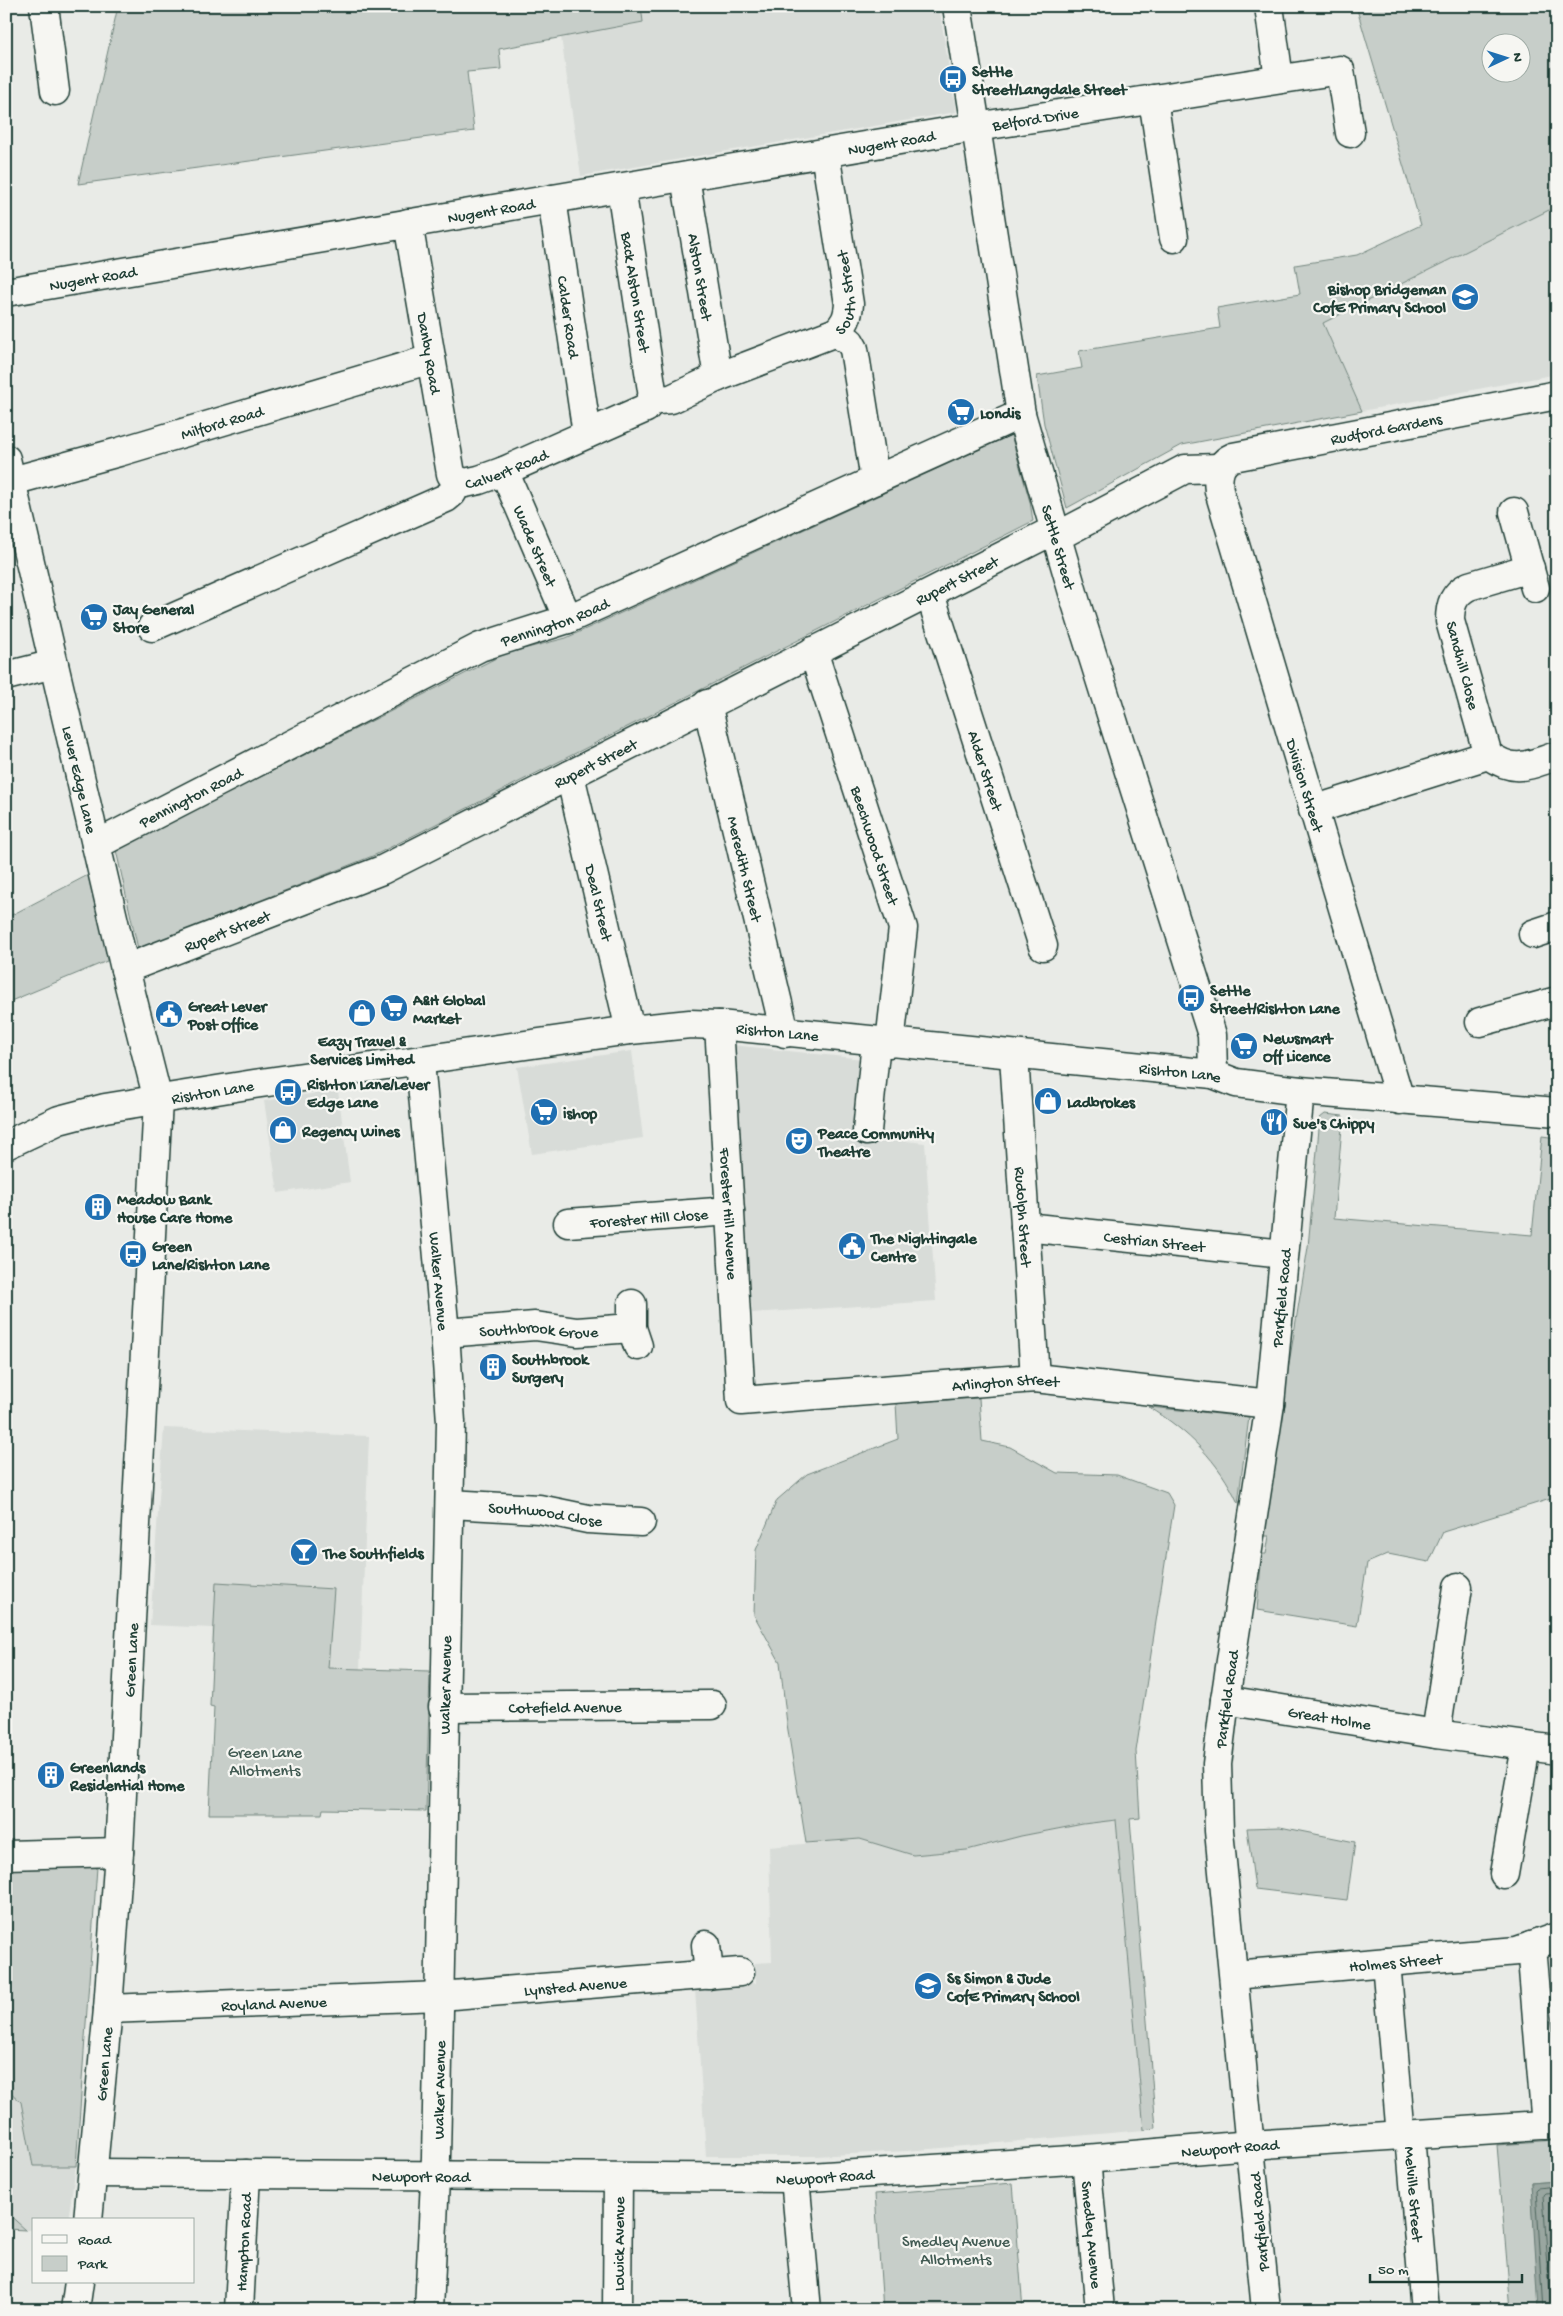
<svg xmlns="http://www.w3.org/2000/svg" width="1563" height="2316" viewBox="0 0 1563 2316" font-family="'Gochi Hand',sans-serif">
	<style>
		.built { fill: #d8dcd8 }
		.green { fill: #c7cec9; stroke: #73867e; fill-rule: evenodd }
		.water { fill: #99a6a0; stroke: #687c75 }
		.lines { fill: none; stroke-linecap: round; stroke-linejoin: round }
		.shore { stroke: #50675f; stroke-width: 1 }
		.minor-casing { stroke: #1f3d34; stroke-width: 31 }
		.minor { stroke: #f6f6f2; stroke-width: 28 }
		.labels { text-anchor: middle; stroke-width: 4.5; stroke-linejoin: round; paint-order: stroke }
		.poi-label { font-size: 16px; font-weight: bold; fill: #1f3d34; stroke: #f6f6f2; text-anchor: start }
		.street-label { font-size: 16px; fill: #1f3d34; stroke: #f6f6f2 }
		.park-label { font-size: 16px; fill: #415a52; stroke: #f6f6f2 }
	</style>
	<rect width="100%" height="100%" fill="#e9ebe7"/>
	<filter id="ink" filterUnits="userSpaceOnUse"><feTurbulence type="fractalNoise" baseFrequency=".02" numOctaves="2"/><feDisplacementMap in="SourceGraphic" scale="10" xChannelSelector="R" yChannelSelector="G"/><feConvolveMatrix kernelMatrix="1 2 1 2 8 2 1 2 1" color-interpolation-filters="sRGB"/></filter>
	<g filter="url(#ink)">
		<g class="built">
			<path d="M650 6H939L956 112 581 176 561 37 643 22 641 8Z"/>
			<path d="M1557 206V374L1362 411 1323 323Z"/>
			<path d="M732 1045 863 1059 878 1138 925 1143 936 1301 752 1313Z"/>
			<path d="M632 1051 643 1138 532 1154 517 1067Z"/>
			<path d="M338 1090 350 1182 278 1193 264 1101Z"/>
			<path d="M164 1428 369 1436 360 1669 328 1668 325 1709 210 1706 212 1628 150 1625Z"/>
			<path d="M1116 1820 1144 2130 907 2151 815 2156H706L695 1989 756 1983 755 1963 772 1962 769 1847 860 1839 913 1855 967 1850 1021 1836 1083 1824Z"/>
			<path d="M6 2088 21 2102 33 2166H76L68 2220H34V2230H26L6 2212Z"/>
		</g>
		<g class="green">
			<path d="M118 6H641L643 22 499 49 501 69 467 72 474 131 78 184Z"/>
			<path d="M1356 6H1554L1557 16V206L1323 323 1362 411 1182 445 1067 508 1044 424 1037 376 1082 368 1079 351 1220 328 1217 308 1300 294 1295 265 1357 255 1421 225ZM1490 42H1520V72H1490Z"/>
			<path d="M1011 435 1030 502 1033 521 375 855 138 949 116 850 504 654 566 638Z"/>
			<path d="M88 875 104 938 107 961 6 1003V918Z"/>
			<path d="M1325 1114 1343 1116 1334 1218 1532 1235 1542 1136 1557 1138V1497L1443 1532 1429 1562 1388 1554 1367 1563 1357 1626 1257 1610 1262 1554H1266L1269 1536H1261L1308 1247 1320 1118Z"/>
			<path d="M979 1398 982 1441 1010 1447 1057 1473 1117 1475 1167 1493 1174 1505 1136 1751 1140 1818 1130 1819 1156 2128 1144 2130 1116 1820 1083 1824 1021 1836 967 1850 913 1855 860 1839 806 1843 787 1724 780 1662 754 1615 756 1550 777 1500 807 1474 898 1439 896 1403Z"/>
			<path d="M1149 1407 1249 1417 1238 1503C1219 1461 1188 1431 1149 1407Z"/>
			<path d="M216 1582 334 1589 328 1668 430 1671 426 1811 323 1809 322 1814H209L214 1707 210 1706Z"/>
			<path d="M1280 1827 1355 1842 1347 1900 1255 1889 1247 1828Z"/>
			<path d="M97 1867 76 2166H33L21 2102 6 2088V1869Z"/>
			<path d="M1557 2141V2180L1531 2182 1540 2307 1539 2310H1511L1497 2145Z"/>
			<path d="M1013 2183 1023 2310H883L875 2194Z"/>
			<path d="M6 2212 26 2230 6 2229Z"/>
		</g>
		<path class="water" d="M1557 2180V2310H1539L1531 2182Z"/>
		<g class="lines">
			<g class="shore">
				<path d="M1557 2199 1551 2202 1557 2280"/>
				<path d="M1544 2310 1536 2189 1538 2187 1557 2185"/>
				<path d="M1551 2310 1543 2195 1545 2193 1557 2192"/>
			</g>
			<defs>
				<g id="minor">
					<path d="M44 6 55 91"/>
					<path id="s1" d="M957 6 1021 414 1076 603 1212 1035 1213 1074"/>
					<path d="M1269 6 1279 79"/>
					<path d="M1153 99 1174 238"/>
					<path id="s2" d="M685 177 718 377"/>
					<path id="s3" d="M621 188 653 397"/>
					<path id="s4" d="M552 199 587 434"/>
					<path id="s5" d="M408 223 451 474 454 479 465 483 479 480 504 471 646 408 653 397"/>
					<path id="s6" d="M6 292 976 127 1340 70 1350 133"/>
					<path d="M836 332 850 342 854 349 875 480"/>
					<path id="s7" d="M653 397 658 400 671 399 718 377 836 332C845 324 848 317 849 304L825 153"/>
					<path id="s8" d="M6 459 125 969 158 1100 119 1852 108 2009 88 2220"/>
					<path id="s9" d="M504 471 568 619"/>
					<path id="s10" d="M12 481 119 452 431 359"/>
					<path d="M1514 512 1535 588"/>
					<path d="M1056 537 1185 469 1220 468"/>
					<path id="s11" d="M930 594 1043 946"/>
					<path d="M152 627 446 498 452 493 458 481"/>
					<path id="s12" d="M813 651 903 928 890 1043"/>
					<path d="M6 676 54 664"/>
					<path id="s13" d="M707 704 785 1033"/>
					<path d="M1488 755C1516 774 1527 765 1557 756"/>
					<path id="s14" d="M570 775 630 1030"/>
					<path d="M1313 810 1488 755 1450 621C1450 605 1453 594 1469 586L1530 568"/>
					<path id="s15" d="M96 845 480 647 568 619 1021 414"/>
					<path d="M1533 934 1557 926"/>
					<path id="s16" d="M125 969 382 870 1054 530"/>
					<path d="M1480 1022 1557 1001"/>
					<path id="s17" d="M719 1025 741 1401 1035 1378 1270 1404"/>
					<path id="s18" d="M1014 1056 1035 1378"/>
					<path id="s19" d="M420 1062 445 1333 451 1422 436 2157 429 2310"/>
					<path id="s20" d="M1400 1100 1219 491C1217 476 1219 463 1233 457L1557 395"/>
					<path d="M867 1131 876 1042"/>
					<path id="s21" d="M6 1145 59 1120 105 1108 254 1084 630 1030 690 1024 719 1025 1213 1074 1236 1083 1300 1091 1557 1112"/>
					<path id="s22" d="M568 1223 730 1211"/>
					<path id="s23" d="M1025 1227 1284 1254"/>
					<path d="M632 1304V1328L638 1346"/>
					<path id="s24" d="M445 1333 535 1326 577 1332 632 1328"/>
					<path id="s25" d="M450 1504 539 1509 588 1519 641 1522"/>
					<path id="s26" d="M1225 1700 1436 1734 1557 1750"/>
					<path id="s27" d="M443 1707 712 1705"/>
					<path d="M1436 1734 1458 1587"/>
					<path d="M6 1855 119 1852"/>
					<path d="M1504 1874 1526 1746"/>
					<path d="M706 1945 709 1975"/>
					<path d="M1531 1946 1546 2126"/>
					<path d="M1386 1962 1401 2136"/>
					<path id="s28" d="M1234 1975 1517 1951 1557 1937"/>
					<path id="s29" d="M108 2009 440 1996 740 1972"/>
					<path id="s30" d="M1410 2136 1425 2310"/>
					<path id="s31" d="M1086 2159 1100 2310"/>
					<path id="s32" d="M93 2173 795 2178 1086 2159 1250 2145 1557 2125"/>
					<path d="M795 2178 807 2310"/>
					<path d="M75 2310 79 2282"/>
					<path id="s33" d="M239 2310 246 2174"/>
					<path id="s34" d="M617 2310 618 2178"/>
					<path id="s35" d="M1266 2310 1219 1831 1217 1764 1225 1700 1270 1404 1300 1091"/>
				</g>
			</defs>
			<use href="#minor" class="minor-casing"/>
			<use href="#minor" class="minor"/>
		</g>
	</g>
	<defs>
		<symbol id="bus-disc" viewBox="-11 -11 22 22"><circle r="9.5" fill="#1f6fb2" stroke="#f6f6f2"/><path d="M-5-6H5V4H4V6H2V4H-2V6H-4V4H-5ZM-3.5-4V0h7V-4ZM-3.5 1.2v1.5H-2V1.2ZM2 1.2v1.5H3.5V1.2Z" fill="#fff"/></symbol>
		<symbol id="school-disc" viewBox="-11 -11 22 22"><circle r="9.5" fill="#1f6fb2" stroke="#f6f6f2"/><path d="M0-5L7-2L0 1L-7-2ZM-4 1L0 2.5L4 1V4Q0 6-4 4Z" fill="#fff"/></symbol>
		<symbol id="supermarket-disc" viewBox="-11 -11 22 22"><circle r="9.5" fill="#1f6fb2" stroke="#f6f6f2"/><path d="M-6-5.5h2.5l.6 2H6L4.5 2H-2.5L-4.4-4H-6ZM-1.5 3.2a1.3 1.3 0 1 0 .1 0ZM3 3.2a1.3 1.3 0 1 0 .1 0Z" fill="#fff"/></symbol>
		<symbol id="shop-disc" viewBox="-11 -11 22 22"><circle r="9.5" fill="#1f6fb2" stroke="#f6f6f2"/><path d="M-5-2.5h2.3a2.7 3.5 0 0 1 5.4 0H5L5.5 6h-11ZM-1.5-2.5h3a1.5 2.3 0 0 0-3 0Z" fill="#fff"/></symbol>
		<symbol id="civic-disc" viewBox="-11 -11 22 22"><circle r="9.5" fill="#1f6fb2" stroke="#f6f6f2"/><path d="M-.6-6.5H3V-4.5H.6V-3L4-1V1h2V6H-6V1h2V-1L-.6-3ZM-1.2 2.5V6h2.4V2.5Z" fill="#fff"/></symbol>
		<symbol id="restaurant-disc" viewBox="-11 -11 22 22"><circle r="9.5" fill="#1f6fb2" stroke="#f6f6f2"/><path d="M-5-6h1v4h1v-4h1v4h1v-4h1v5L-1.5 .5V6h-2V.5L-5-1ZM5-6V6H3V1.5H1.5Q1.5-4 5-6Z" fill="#fff"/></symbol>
		<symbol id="theatre-disc" viewBox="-11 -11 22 22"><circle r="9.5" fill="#1f6fb2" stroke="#f6f6f2"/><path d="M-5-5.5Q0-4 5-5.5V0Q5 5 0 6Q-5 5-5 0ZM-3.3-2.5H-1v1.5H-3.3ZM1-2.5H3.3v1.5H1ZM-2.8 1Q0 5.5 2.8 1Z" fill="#fff"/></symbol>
		<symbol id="building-disc" viewBox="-11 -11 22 22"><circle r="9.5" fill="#1f6fb2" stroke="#f6f6f2"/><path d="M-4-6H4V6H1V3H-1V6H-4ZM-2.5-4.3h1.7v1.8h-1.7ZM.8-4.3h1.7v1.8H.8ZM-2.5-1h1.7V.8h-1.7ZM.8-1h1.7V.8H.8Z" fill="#fff"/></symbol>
		<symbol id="bar-disc" viewBox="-11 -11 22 22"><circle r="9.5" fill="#1f6fb2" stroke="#f6f6f2"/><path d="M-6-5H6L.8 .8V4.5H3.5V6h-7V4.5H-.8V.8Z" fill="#fff"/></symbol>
	</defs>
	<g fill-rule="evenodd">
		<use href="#bus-disc" x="937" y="63" width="32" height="32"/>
		<use href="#school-disc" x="1449" y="281" width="32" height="32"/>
		<use href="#supermarket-disc" x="945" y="396" width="32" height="32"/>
		<use href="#supermarket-disc" x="78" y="601" width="32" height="32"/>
		<use href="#bus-disc" x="1175" y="982" width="32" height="32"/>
		<use href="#supermarket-disc" x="378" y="992" width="32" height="32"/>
		<use href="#shop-disc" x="346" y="997" width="32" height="32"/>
		<use href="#civic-disc" x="153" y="998" width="32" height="32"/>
		<use href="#supermarket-disc" x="1228" y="1030" width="32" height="32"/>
		<use href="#bus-disc" x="272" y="1076" width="32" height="32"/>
		<use href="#shop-disc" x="1032" y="1085" width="32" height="32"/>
		<use href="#supermarket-disc" x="528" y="1096" width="32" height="32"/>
		<use href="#restaurant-disc" x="1258" y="1106" width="32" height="32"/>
		<use href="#shop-disc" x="267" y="1114" width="32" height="32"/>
		<use href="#theatre-disc" x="783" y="1125" width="32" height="32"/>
		<use href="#building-disc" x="82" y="1191" width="32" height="32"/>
		<use href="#civic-disc" x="836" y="1230" width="32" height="32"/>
		<use href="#bus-disc" x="117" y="1238" width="32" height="32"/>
		<use href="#building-disc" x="477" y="1351" width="32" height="32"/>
		<use href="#bar-disc" x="288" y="1536" width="32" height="32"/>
		<use href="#building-disc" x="35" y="1759" width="32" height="32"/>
		<use href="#school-disc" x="912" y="1970" width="32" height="32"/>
	</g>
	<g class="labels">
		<g class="poi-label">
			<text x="972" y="76">Settle<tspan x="972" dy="18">Street/Langdale Street</tspan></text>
			<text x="1446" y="294" text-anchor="end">Bishop Bridgeman<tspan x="1446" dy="18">CofE Primary School</tspan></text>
			<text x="980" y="418">Londis</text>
			<text x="113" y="614">Jay General<tspan x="113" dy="18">Store</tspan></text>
			<text x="1210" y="995">Settle<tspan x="1210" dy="18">Street/Rishton Lane</tspan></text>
			<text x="413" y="1005">A&amp;H Global<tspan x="413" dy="18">Market</tspan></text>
			<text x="188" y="1011">Great Lever<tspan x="188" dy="18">Post Office</tspan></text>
			<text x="1263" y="1043">Newsmart<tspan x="1263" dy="18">Off Licence</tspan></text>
			<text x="362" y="1046" text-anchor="middle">Eazy Travel &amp;<tspan x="362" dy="18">Services Limited</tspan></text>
			<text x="307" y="1089">Rishton Lane/Lever<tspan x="307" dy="18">Edge Lane</tspan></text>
			<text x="1067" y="1107">Ladbrokes</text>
			<text x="563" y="1118">ishop</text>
			<text x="1293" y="1128">Sue's Chippy</text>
			<text x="302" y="1136">Regency Wines</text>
			<text x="818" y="1138">Peace Community<tspan x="818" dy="18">Theatre</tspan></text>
			<text x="117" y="1204">Meadow Bank<tspan x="117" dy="18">House Care Home</tspan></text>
			<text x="871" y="1243">The Nightingale<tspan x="871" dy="18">Centre</tspan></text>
			<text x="152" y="1251">Green<tspan x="152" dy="18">Lane/Rishton Lane</tspan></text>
			<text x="512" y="1364">Southbrook<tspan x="512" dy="18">Surgery</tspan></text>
			<text x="323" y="1558">The Southfields</text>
			<text x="70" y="1772">Greenlands<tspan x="70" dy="18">Residential Home</tspan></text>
			<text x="947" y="1983">Ss Simon &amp; Jude<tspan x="947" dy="18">CofE Primary School</tspan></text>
		</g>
		<g class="street-label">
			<text dy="6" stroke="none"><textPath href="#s6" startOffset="1044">Belford Drive</textPath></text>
			<text dy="6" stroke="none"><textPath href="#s6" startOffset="898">Nugent Road</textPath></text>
			<text dy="6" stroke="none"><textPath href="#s6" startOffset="492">Nugent Road</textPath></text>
			<text dy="6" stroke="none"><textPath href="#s6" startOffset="88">Nugent Road</textPath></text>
			<text dy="6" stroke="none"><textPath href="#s2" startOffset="101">Alston Street</textPath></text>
			<text dy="6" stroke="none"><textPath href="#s7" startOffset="240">South Street</textPath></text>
			<text dy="6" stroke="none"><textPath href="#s3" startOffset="105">Back Alston Street</textPath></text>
			<text dy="6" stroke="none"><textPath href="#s4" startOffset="119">Calder Road</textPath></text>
			<text dy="6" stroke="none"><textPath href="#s5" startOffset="132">Danby Road</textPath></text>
			<text dy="6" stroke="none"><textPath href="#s10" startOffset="218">Milford Road</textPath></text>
			<text dy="6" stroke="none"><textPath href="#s20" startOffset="831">Rudford Gardens</textPath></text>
			<text dy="6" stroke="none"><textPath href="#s5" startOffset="316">Calvert Road</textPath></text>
			<text dy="6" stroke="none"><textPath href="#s9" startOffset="81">Wade Street</textPath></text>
			<text dy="6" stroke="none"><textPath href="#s1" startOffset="551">Settle Street</textPath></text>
			<text dy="6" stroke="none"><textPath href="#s16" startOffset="919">Rupert Street</textPath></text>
			<text dy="6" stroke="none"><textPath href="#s15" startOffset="511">Pennington Road</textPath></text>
			<text transform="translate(1464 665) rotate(75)" y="6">Sandhill Close</text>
			<text dy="6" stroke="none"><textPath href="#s16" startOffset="514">Rupert Street</textPath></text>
			<text dy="6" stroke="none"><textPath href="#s11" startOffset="185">Alder Street</textPath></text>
			<text dy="6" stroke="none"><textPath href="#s8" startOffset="329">Lever Edge Lane</textPath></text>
			<text transform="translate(1306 785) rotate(73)" y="6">Division Street</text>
			<text dy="6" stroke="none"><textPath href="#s15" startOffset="106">Pennington Road</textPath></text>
			<text dy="6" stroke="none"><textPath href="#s12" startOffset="204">Beechwood Street</textPath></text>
			<text dy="6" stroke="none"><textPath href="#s13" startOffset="169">Meredith Street</textPath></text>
			<text dy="6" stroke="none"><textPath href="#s14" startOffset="131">Deal Street</textPath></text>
			<text dy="6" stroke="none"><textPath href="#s16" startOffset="109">Rupert Street</textPath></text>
			<text dy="6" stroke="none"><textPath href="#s21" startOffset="785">Rishton Lane</textPath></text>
			<text dy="6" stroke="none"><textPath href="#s21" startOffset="1190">Rishton Lane</textPath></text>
			<text dy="6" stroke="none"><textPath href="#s21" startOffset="215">Rishton Lane</textPath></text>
			<text dy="6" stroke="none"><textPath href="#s17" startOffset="189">Forester Hill Avenue</textPath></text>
			<text dy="6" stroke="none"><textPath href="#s22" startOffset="81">Forester Hill Close</textPath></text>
			<text dy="6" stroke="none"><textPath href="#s18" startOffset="161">Rudolph Street</textPath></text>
			<text dy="6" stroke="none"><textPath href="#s23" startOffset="130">Cestrian Street</textPath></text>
			<text dy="6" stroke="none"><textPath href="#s19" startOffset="220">Walker Avenue</textPath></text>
			<text dy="6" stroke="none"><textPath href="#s35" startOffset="1019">Parkfield Road</textPath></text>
			<text dy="6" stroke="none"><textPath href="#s24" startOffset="94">Southbrook Grove</textPath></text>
			<text dy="6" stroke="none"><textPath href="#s17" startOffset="642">Arlington Street</textPath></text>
			<text dy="6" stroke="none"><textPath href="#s25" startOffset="96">Southwood Close</textPath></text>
			<text transform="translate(130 1660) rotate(-87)" y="6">Green Lane</text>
			<text transform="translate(444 1685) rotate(-89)" y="6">Walker Avenue</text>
			<text dy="6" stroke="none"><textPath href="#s35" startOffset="614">Parkfield Road</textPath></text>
			<text dy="6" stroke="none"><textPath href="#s27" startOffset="122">Cotefield Avenue</textPath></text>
			<text dy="6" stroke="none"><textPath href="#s26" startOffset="106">Great Holme</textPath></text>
			<text dy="6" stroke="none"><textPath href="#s28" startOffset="162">Holmes Street</textPath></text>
			<text dy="6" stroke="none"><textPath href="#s29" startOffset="468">Lynsted Avenue</textPath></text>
			<text dy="6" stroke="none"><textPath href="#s29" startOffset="166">Royland Avenue</textPath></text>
			<text transform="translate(103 2064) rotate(-85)" y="6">Green Lane</text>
			<text transform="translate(438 2090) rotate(-89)" y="6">Walker Avenue</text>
			<text dy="6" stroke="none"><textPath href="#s32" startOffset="1138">Newport Road</textPath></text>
			<text dy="6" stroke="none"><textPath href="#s32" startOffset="328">Newport Road</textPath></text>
			<text dy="6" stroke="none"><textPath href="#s32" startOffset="732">Newport Road</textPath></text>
			<text dy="6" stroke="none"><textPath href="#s30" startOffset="58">Melville Street</textPath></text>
			<text transform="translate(1258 2222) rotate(-95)" y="6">Parkfield Road</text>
			<text dy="6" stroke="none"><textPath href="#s31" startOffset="76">Smedley Avenue</textPath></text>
			<text dy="6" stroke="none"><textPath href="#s33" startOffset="68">Hampton Road</textPath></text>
			<text dy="6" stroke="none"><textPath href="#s34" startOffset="66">Lowick Avenue</textPath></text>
		</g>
		<g class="park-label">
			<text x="265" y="1757">Green Lane<tspan x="265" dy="18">Allotments</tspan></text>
			<text x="956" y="2246">Smedley Avenue<tspan x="956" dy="18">Allotments</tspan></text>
		</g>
	</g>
	<rect width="1563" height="2316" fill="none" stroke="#f6f6f2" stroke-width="25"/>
	<rect x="12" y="12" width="1538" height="2291" fill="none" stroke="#1f3d34" stroke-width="2" filter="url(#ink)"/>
	<rect x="32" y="2218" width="162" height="65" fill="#f6f6f2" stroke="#a0aca6"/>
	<rect x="42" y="2235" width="25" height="8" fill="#f6f6f2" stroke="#a0aca6"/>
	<text x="78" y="2244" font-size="15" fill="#1f3d34">Road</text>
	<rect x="42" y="2256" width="25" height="15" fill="#c7cec9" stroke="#a0aca6"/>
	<text x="78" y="2268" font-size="15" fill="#1f3d34">Park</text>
	<g transform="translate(1506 58) rotate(86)"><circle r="24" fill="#f6f6f2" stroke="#a0aca6"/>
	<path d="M0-4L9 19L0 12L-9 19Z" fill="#1f6fb2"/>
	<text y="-8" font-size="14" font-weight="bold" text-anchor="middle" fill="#1f3d34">N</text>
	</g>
	<path d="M1370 2274v8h152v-8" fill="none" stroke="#1f3d34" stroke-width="2.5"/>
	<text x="1378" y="2274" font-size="15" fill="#1f3d34" stroke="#f6f6f2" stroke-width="4" paint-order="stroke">50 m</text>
</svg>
